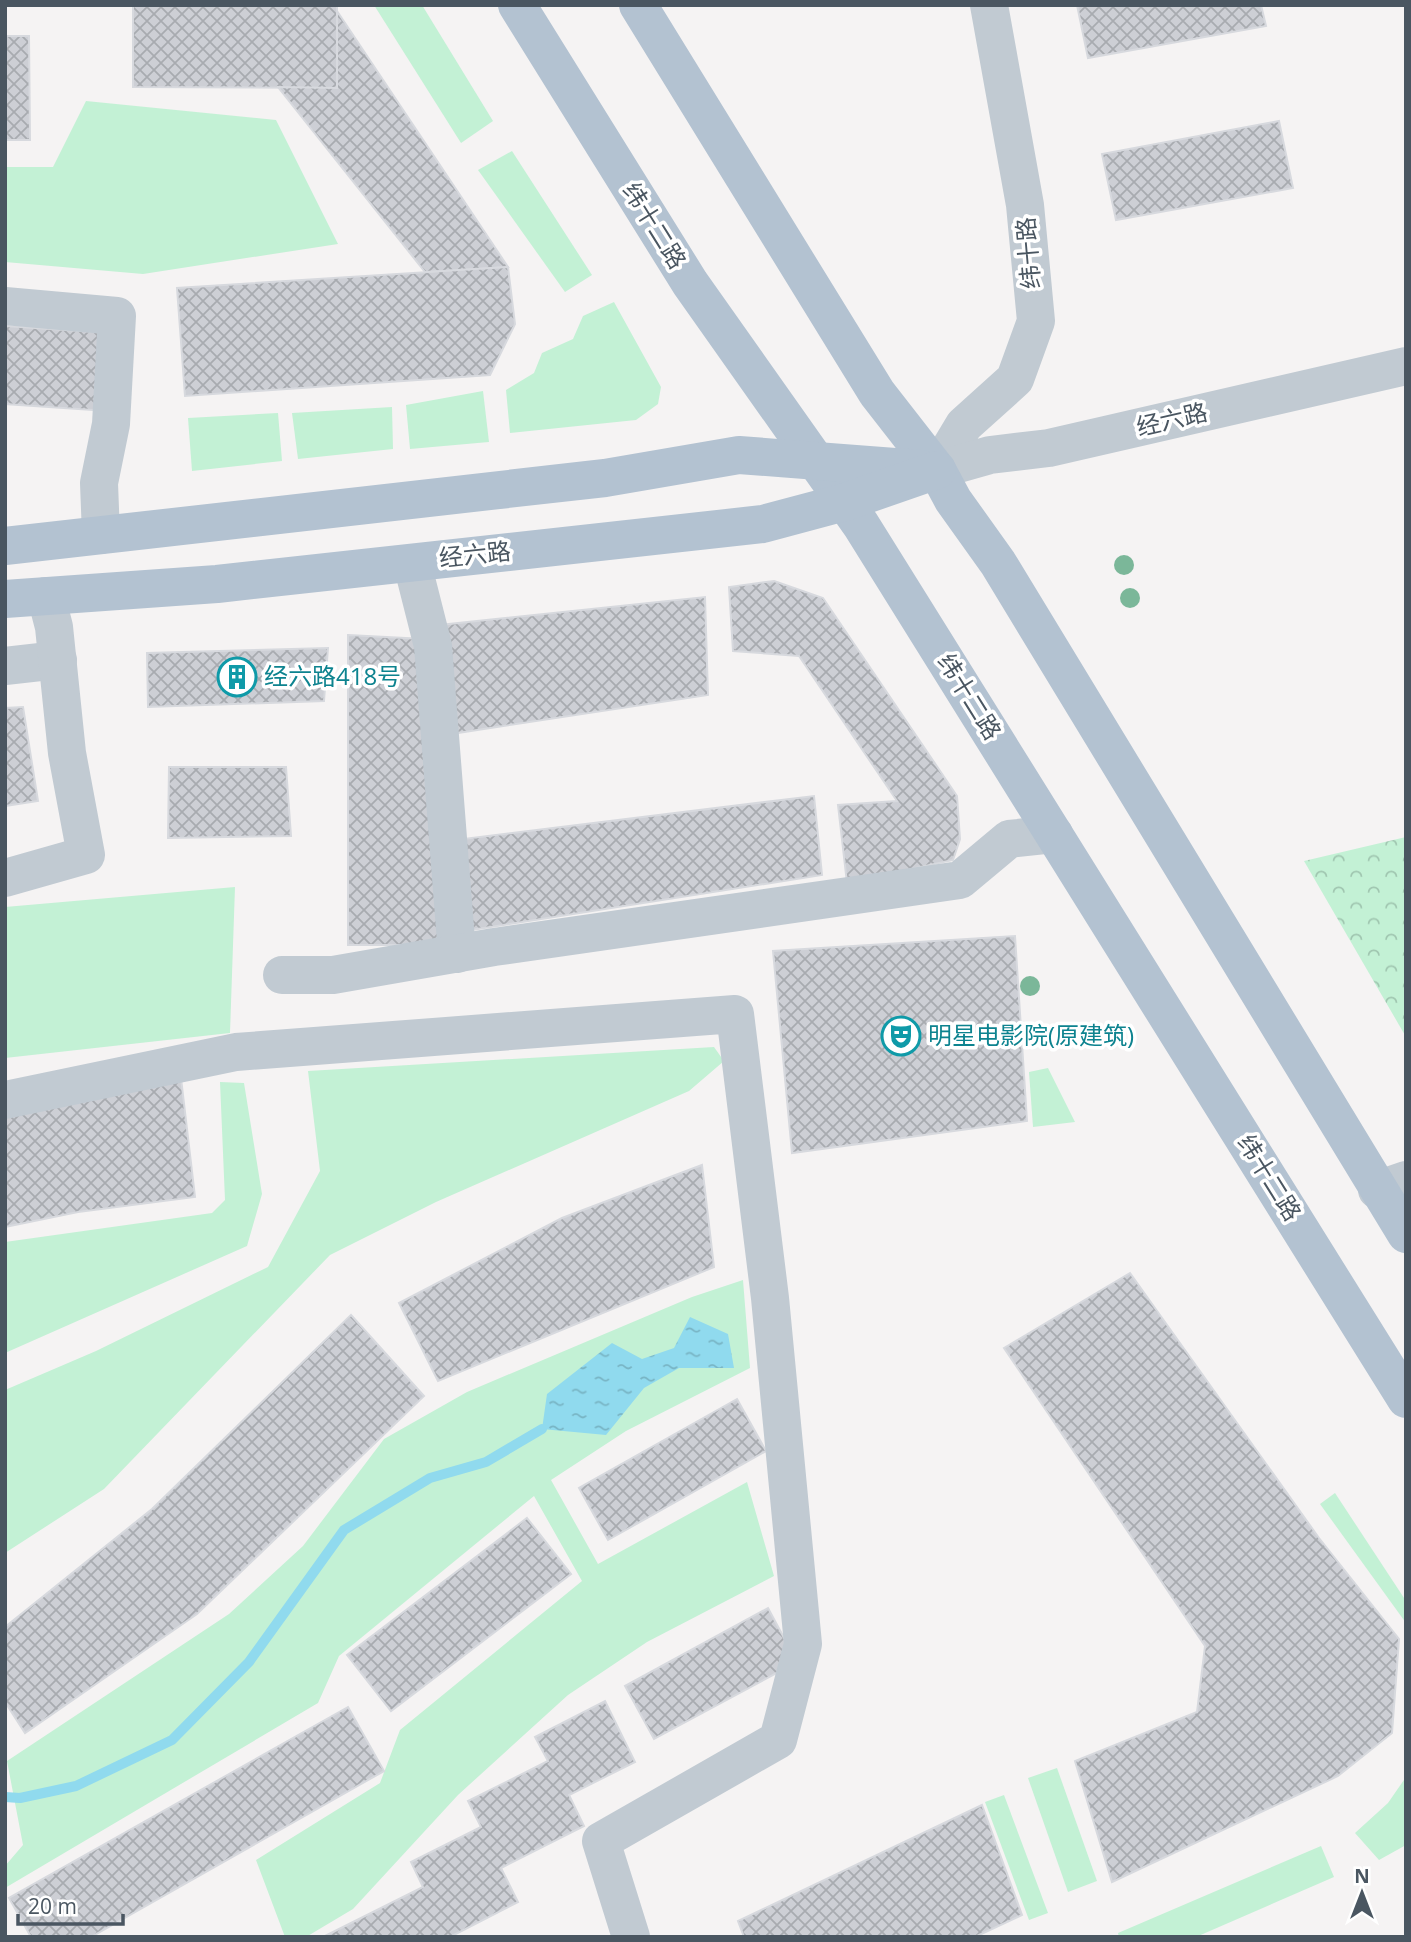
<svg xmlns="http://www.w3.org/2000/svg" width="1411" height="1942" viewBox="0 0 1411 1942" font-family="'Open Sans','Noto Sans SC',sans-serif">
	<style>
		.forest { fill: url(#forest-crowns) }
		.garden { fill: #c3f1d5 }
		.water { fill: url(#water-ripples) }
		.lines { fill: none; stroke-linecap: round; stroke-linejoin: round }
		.stream { stroke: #90daee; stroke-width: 10 }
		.building { fill: url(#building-cross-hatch); stroke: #d7d9de; stroke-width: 2 }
		.minor { stroke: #c1cad2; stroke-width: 38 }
		.major { stroke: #b3c2d1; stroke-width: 38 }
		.tree { fill: #7bb799 }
		.labels { text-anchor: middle; stroke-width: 7; stroke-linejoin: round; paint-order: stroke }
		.street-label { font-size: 24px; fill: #4a5661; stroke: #fff }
		.culture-label { font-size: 24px; fill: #0d838f; stroke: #fff; text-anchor: start }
	</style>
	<defs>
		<pattern id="forest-crowns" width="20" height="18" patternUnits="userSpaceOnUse" patternTransform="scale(1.75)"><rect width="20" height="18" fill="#c3f1d5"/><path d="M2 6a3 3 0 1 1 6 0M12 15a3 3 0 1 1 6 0" fill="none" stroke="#a0c6b0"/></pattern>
		<pattern id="water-ripples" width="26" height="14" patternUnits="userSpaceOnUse" patternTransform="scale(1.75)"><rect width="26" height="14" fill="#90daee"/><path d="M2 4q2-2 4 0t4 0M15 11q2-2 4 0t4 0" fill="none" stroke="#78b4c4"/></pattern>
		<pattern id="building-cross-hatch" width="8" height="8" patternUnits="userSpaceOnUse" patternTransform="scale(1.75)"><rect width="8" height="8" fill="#cdcfd5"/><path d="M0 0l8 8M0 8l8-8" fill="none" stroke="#a8abb0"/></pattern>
	</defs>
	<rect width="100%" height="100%" fill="#f5f3f3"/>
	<path class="forest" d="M1406 837V1037L1304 861Z"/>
	<g class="garden">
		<path d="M374 5H422L493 121 461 143Z"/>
		<path d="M86 101 276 120 338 244 143 274 5 262V167H53Z"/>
		<path d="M512 151 592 275 565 292 478 170Z"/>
		<path d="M614 302 661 387 658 404 636 420 510 433 506 390 534 373 542 353 573 339 583 316Z"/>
		<path d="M483 391 489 442 410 449 406 405Z"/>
		<path d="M392 407 393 449 298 459 292 413Z"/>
		<path d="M278 413 282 461 192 471 188 418Z"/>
		<path d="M235 887 230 1033 5 1058V907Z"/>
		<path d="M714 1047 724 1061 689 1091 436 1202 330 1255 104 1489 5 1553V1390L96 1351 268 1267 320 1171 308 1071Z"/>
		<path d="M1048 1068 1075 1122 1033 1127 1029 1072Z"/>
		<path d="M220 1082 244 1083 262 1194 247 1246 5 1353V1242L212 1213 225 1200Z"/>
		<path d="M743 1280 750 1368 626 1431 551 1480 598 1564 747 1482 774 1576 647 1642 568 1695 458 1795 353 1909 306 1937H285L256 1860 380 1783 400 1730 582 1581 534 1496 339 1656 318 1703 5 1888V1866L23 1845 7 1761 229 1614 303 1546 384 1439 467 1392 692 1297Z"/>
		<path d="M1335 1493 1406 1601V1623L1320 1504Z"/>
		<path d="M1057 1768 1097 1881 1068 1892 1028 1778Z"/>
		<path d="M1406 1777V1845L1379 1860 1355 1833 1388 1803Z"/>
		<path d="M1004 1795 1048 1913 1029 1920 985 1802Z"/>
		<path d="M1321 1846 1334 1877 1196 1937H1119L1118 1933Z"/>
	</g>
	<path class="water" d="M690 1317 728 1334 734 1368H679L644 1388 606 1435 542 1429 547 1394 612 1343 642 1359 674 1348Z"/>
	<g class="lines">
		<path class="stream" d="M5 1797 20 1798 76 1786 172 1740 249 1662 344 1530 430 1478 486 1462 542 1429"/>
	</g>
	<g class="building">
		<path d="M133 5H337V88L133 87Z"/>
		<path d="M1077 5H1261L1266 26 1088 58Z"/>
		<path d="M337 11 508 267 425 272 278 87 337 88Z"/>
		<path d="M5 36H29L30 140H5Z"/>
		<path d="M1279 121 1293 188 1116 220 1102 154Z"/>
		<path d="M508 267 515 324 490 375 185 396 177 288Z"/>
		<path d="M5 326 112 333 107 411 5 404Z"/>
		<path d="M774 581 823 598 957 796 960 839 953 860 847 883 838 805 897 801 799 656 733 651 729 587Z"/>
		<path d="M705 597 708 695 451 734 440 625Z"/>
		<path d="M348 635 424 639 447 945H348Z"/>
		<path d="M328 648 324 701 148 707 147 653Z"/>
		<path d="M23 707 38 801 5 806V708Z"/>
		<path d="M169 767H286L291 836 168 838Z"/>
		<path d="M814 796 822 875 471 930 455 840Z"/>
		<path d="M1015 936 1027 1121 792 1153 773 951Z"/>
		<path d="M181 1078 195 1197 78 1212 5 1227V1116Z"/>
		<path d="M702 1165 714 1267 438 1381 399 1303 562 1218Z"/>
		<path d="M1130 1273 1319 1538 1399 1639 1392 1733 1338 1776 1112 1882 1075 1761 1197 1712 1205 1646 1004 1348Z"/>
		<path d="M351 1315 424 1396 197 1614 25 1733 5 1702V1627L152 1509Z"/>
		<path d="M737 1399 766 1451 608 1540 579 1488Z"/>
		<path d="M527 1518 571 1574 391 1711 347 1655Z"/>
		<path d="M768 1608 797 1662 654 1739 625 1686Z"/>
		<path d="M605 1701 635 1762 569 1795 584 1826 501 1868 518 1902 450 1937H323L423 1887 411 1862 481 1827 468 1801 548 1761 535 1737Z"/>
		<path d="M348 1707 384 1771 91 1937H31L9 1898Z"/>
		<path d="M982 1805 1022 1915 975 1937H744L738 1921Z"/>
	</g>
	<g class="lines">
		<g class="minor">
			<path d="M5 306 117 316 111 424 99 483 101 535"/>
			<path d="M937 470 964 425 1015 379 1036 321 1025 205 989 5"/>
			<path d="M937 470 990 455 1049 448 1406 366"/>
			<path d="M412 563 433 646 457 954"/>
			<path d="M5 666 58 660"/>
			<path d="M5 878 86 855 67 753 54 627 46 596"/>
			<path d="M282 975H333L494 947 960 880 1009 839 1054 834"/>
			<path d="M5 1100 236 1052 735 1014 770 1298 803 1644 778 1740 601 1841 631 1937"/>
			<path d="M1377 1190 1406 1180"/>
		</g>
		<g class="major">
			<path d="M517 5 690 283 861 525 1406 1399"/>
			<path d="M638 5 877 393 937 470 953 500 998 563 1406 1234"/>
			<path d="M5 546 605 478 739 455 921 469"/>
			<path d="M5 599 217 584 763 524 845 502 937 470"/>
		</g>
	</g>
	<g class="tree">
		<circle cx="1124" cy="565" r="10"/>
		<circle cx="1130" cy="598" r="10"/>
		<circle cx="1030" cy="986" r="10"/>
	</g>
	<defs>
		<symbol id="building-ring" viewBox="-11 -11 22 22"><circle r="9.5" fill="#fff" stroke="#0f9aa8" stroke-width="1.5"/><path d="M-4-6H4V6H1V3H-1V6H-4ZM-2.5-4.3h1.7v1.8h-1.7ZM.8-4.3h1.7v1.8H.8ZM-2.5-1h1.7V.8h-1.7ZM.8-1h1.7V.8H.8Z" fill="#0f9aa8"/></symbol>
		<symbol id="theatre-ring" viewBox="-11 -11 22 22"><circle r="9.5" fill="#fff" stroke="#0f9aa8" stroke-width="1.5"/><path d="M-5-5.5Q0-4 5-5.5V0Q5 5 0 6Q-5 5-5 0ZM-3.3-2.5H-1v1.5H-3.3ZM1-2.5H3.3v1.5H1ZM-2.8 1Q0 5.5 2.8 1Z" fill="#0f9aa8"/></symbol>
	</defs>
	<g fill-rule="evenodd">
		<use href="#building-ring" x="215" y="655" width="44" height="44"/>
		<use href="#theatre-ring" x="879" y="1014" width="44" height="44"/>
	</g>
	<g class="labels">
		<g class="street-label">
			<text transform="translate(654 226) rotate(58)" y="8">纬十二路</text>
			<text transform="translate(1029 253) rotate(-95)" y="8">纬十路</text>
			<text transform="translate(1172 420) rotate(-13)" y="8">经六路</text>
			<text transform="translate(475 555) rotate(-6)" y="8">经六路</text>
			<text transform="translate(969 697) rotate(58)" y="8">纬十二路</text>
			<text transform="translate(1269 1178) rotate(58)" y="8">纬十二路</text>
		</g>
		<g class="culture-label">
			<text x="264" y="685">经六路418号</text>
			<text x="928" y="1044">明星电影院(原建筑)</text>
		</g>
	</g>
	<rect width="1411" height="1942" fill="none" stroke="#4a5661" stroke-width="14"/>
	<g transform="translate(1362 1893)" stroke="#ffffff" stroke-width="5" paint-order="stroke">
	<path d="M0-5L12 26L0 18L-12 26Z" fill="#4a5661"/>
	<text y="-10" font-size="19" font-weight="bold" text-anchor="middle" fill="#4a5661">N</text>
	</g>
	<path d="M18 1914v10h105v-10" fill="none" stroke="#4a5661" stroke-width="3.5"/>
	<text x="28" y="1914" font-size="21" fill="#4a5661" stroke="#ffffff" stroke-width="5" paint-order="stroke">20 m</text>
</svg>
